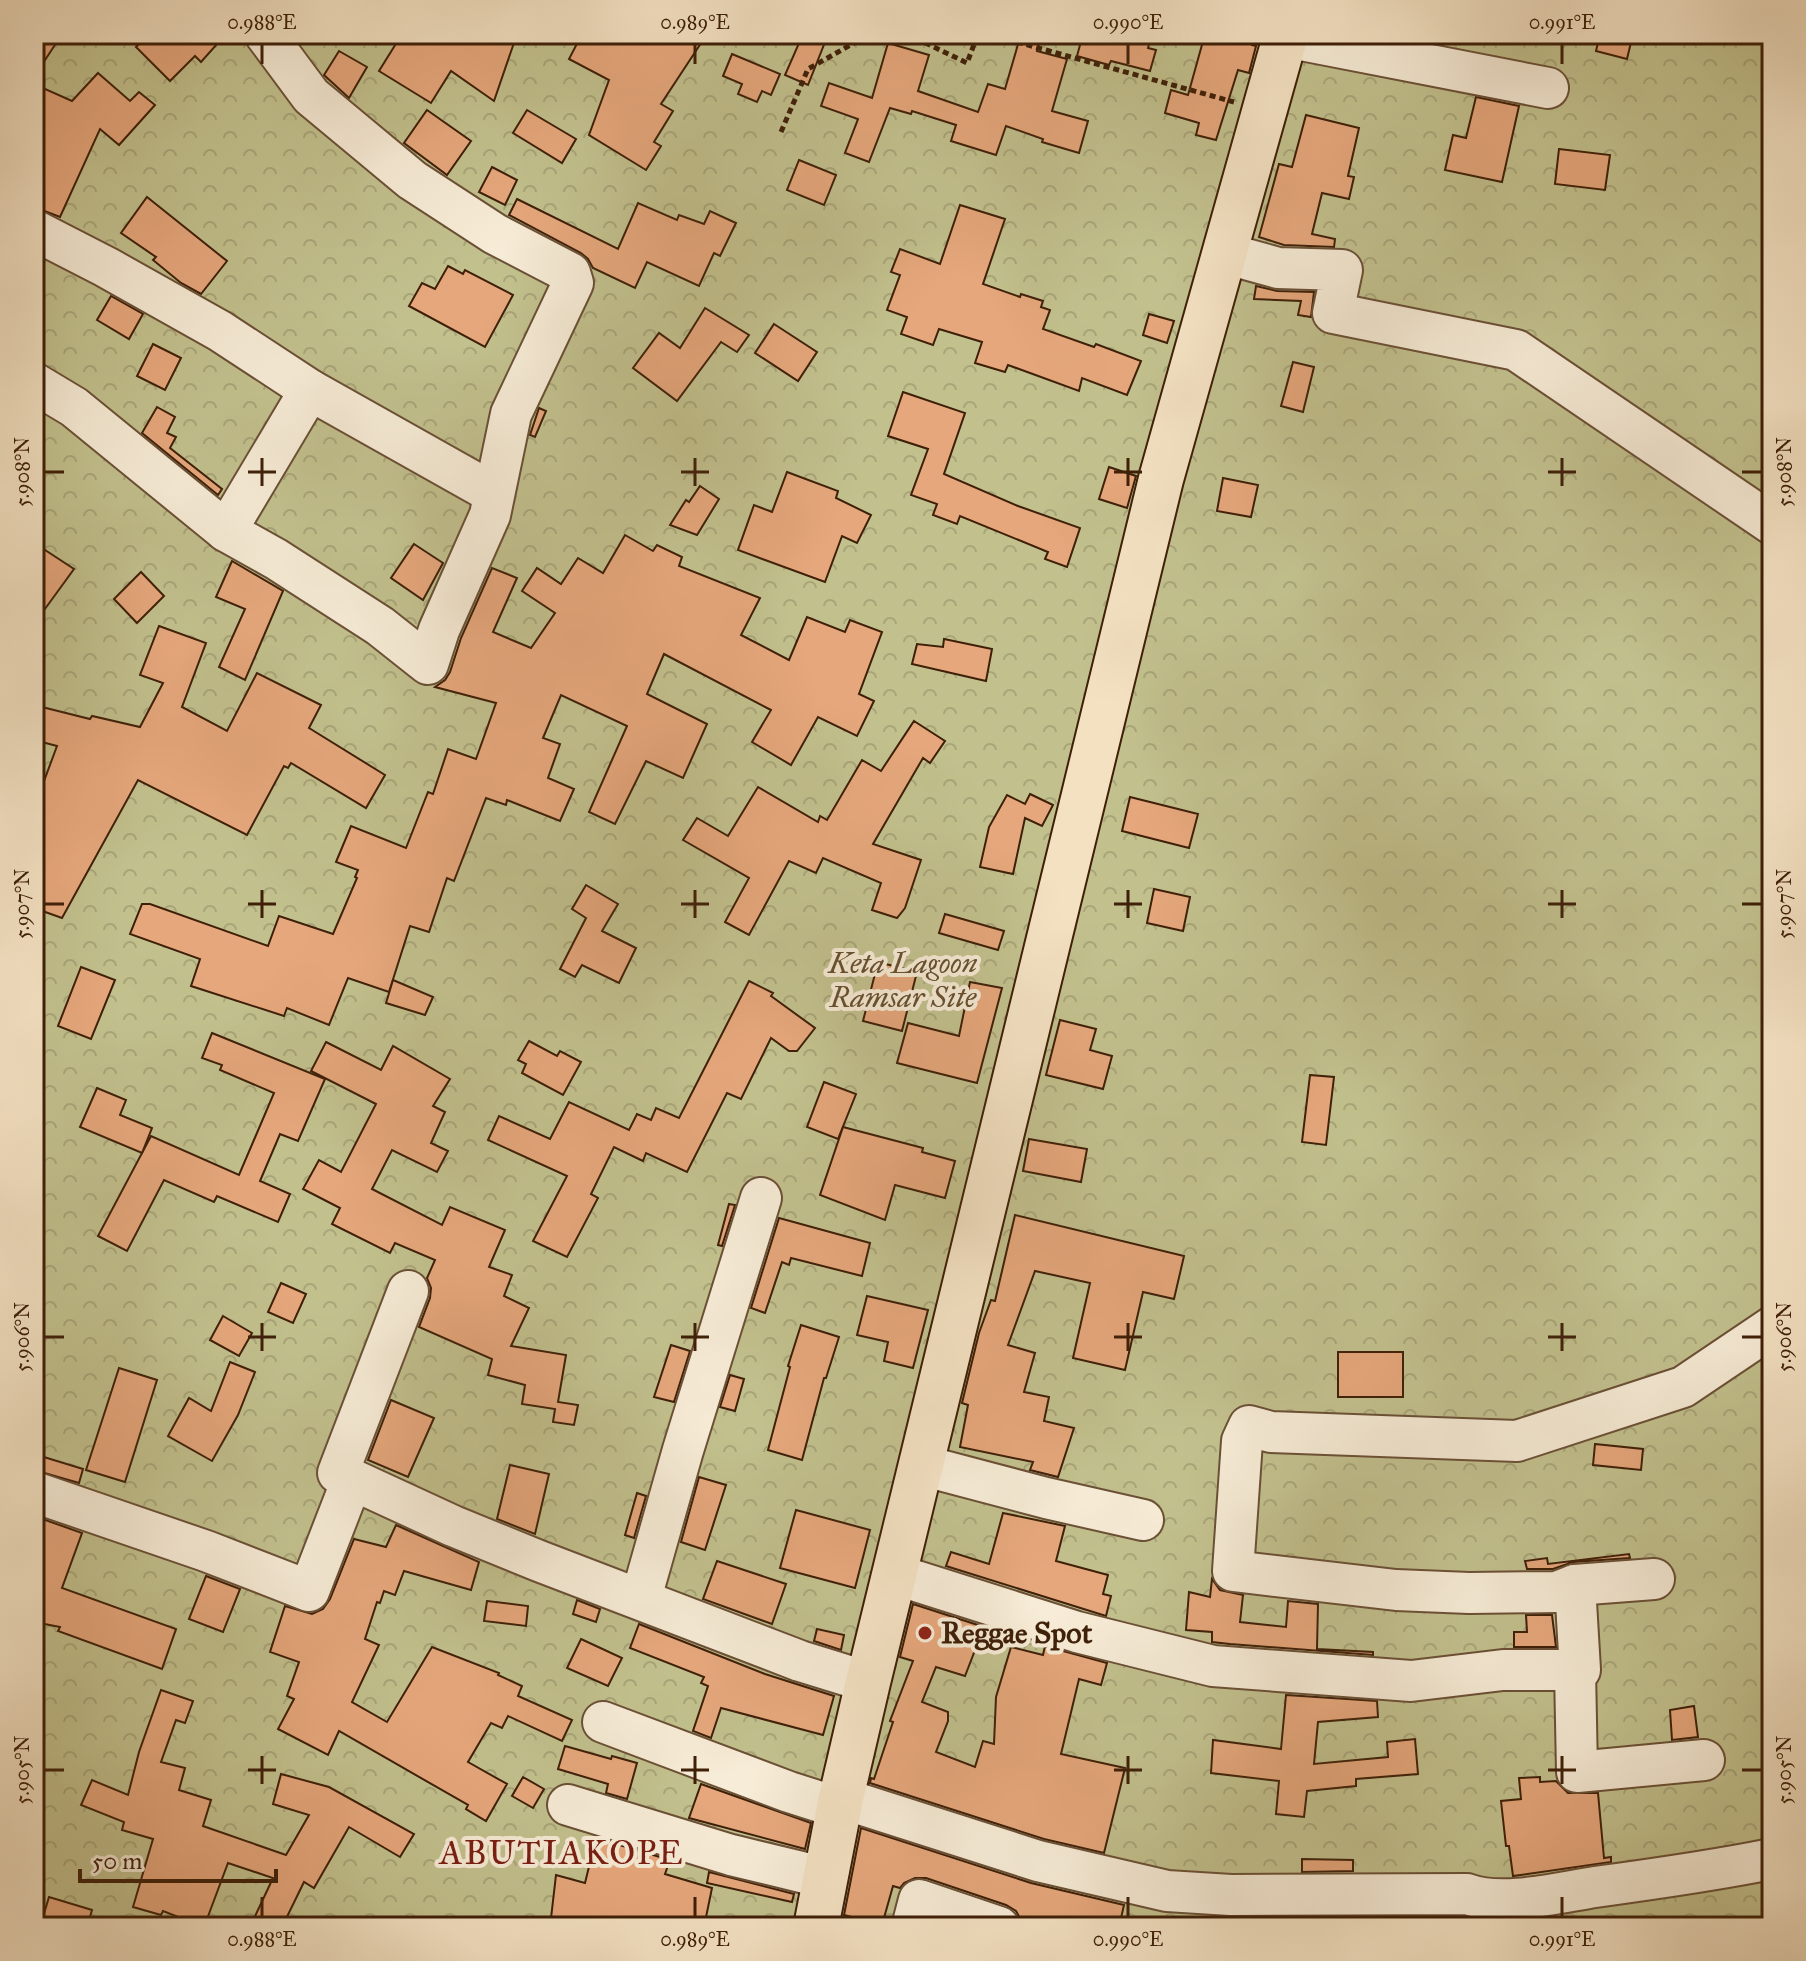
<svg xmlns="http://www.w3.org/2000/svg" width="1806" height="1961" viewBox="0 0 1806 1961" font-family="'IM FELL Great Primer',serif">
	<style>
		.park { fill: url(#park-crowns); stroke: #80704b; stroke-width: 2 }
		.building { fill: #e6a77c; stroke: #3e1f08; stroke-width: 2 }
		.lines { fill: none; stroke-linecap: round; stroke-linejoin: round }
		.minor-casing { stroke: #6b5036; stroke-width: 44 }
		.major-casing { stroke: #3e1f08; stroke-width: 48 }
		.path { stroke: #3e1f08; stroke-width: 5; stroke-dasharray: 6 4; stroke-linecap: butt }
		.minor { stroke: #f7ecd7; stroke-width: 40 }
		.major { stroke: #f3e1c2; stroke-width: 44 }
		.ticks { fill: none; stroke: #3e1f08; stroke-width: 3 }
		.poi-dot { fill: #8f2418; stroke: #f7ecd7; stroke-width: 3 }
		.labels { text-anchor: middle; stroke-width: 8; stroke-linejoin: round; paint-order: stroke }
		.park-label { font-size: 30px; font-style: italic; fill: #665030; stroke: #f7ecd7 }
		.poi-label { font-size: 30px; font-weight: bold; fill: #3e1f08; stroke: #f7ecd7; text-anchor: start }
		.quarter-label { font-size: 34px; letter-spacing: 2px; fill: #7a1f14; stroke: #f7ecd7 }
		.neatline { fill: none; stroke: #3e1f08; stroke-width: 3 }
		.ticks-label { font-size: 20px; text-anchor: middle; fill: #3e1f08 }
	</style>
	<defs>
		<pattern id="park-crowns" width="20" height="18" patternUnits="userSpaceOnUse" patternTransform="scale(2)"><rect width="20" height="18" fill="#c2c18e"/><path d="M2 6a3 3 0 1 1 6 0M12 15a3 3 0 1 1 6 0" fill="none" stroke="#a8a579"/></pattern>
	</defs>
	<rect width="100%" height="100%" fill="#f3e1c2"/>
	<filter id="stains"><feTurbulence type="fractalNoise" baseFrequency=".0025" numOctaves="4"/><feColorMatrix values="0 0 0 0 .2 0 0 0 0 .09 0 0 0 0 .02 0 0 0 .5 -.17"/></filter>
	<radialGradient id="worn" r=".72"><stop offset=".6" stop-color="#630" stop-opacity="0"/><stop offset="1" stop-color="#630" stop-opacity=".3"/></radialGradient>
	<rect class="park" x="34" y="34" width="1738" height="1893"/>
	<g class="building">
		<path d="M34 34H62L34 77Z"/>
		<path d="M149 34H226L201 62 195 56 170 81 136 47Z"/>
		<path d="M402 34H517L494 101 451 71 431 103 379 71Z"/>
		<path d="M582 34H707L661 104 673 111 654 142 661 146 646 170 589 135 609 80 569 59Z"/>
		<path d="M803 34 825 42 808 85 785 75Z"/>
		<path d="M1021 34H1042L1037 51 1067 59 1052 111 1088 121 1079 153 1042 142 1043 139 1006 126 996 155 951 141 956 125 912 111 911 114 890 108 869 162 845 153 858 119 821 106 829 83 872 98 888 43 929 55 918 91 978 112 988 84 1005 89Z"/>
		<path d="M1083 34H1152L1148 48 1156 50 1150 71 1111 61 1109 65 1077 56Z"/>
		<path d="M1205 34H1228L1254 38 1252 45 1256 46 1249 73 1238 70 1216 140 1196 135 1199 123 1165 113 1171 90 1188 95Z"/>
		<path d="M1600 34H1633L1627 59 1596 51Z"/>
		<path d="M339 51 367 67 349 98 324 75Z"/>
		<path d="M732 54 780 74 771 95 762 91 757 102 738 94 742 84 723 76Z"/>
		<path d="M98 73 130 101 139 92 155 105 119 145 100 129 60 217 34 207V84L72 101Z"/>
		<path d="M1476 97 1519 106 1502 182 1445 170 1453 135 1466 138Z"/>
		<path d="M427 110 471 141 447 175 404 143Z"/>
		<path d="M527 110 576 139 562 163 513 133Z"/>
		<path d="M1306 115 1359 128 1348 176 1354 177 1349 199 1322 193 1312 234 1335 239 1334 247 1284 245 1259 237 1279 164 1292 167Z"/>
		<path d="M1559 149 1610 155 1605 190 1555 184Z"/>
		<path d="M799 160 836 175 824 205 787 190Z"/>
		<path d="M492 167 517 180 505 205 479 192Z"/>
		<path d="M147 197 227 261 201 294 181 283 153 260 156 257 121 233Z"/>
		<path d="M517 199 618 249 638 203 677 220 679 215 704 224 710 211 736 223 720 256 714 253 699 286 647 262 635 288 593 268 588 259 581 253 509 215Z"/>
		<path d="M960 205 1005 219 983 284 1020 297 1021 294 1043 301 1041 307 1050 310 1043 329 1094 347 1096 344 1141 361 1127 395 1082 378 1079 391 1008 365 1005 372 975 363 982 342 939 329 933 345 901 334 907 317 887 310 900 275 891 272 900 249 940 264Z"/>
		<path d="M448 266 463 274 465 270 513 295 485 347 409 306 422 283 435 289Z"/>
		<path d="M1256 286 1277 291 1314 292 1311 317 1298 315 1301 301 1254 299Z"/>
		<path d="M111 296 143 314 129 339 97 320Z"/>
		<path d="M705 308 749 335 737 352 721 342 677 401 633 368 659 333 680 348Z"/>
		<path d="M1149 314 1174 321 1167 343 1143 335Z"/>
		<path d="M774 324 817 352 798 381 755 353Z"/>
		<path d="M153 344 181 358 165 390 137 376Z"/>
		<path d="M1293 362 1314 367 1303 412 1281 406Z"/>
		<path d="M903 392 965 413 944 474 1018 506 1080 528 1067 567 1045 559 1048 552 960 516 957 524 933 515 937 504 911 495 928 449 888 436Z"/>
		<path d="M157 407 175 417 167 433 176 437 170 448 222 489 218 495 142 433Z"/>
		<path d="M539 408 546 411 535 437 530 435Z"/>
		<path d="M1109 467 1136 476 1127 508 1099 499Z"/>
		<path d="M787 472 838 491 836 498 871 515 857 543 842 536 825 582 738 550 754 505 772 512Z"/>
		<path d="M1223 478 1258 485 1251 517 1217 511Z"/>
		<path d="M700 486 719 499 697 535 670 525 686 500 689 502Z"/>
		<path d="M625 535 653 551 657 545 682 557 679 566 760 598 741 635 789 660 807 617 845 632 850 620 882 632 859 694 874 701 857 736 818 717 791 765 752 742 771 710 664 654 647 694 707 724 683 778 646 761 615 824 589 812 627 726 561 695 543 738 560 744 548 778 574 789 560 821 507 800 506 805 486 798 454 881 447 878 429 932 410 926 389 992 348 978 329 1025 287 1008 284 1016 191 986 200 959 130 934 142 904H150L268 946 279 916 333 934 357 878 355 877 358 870 336 862 351 826 406 848 428 792 433 794 448 749 476 759 496 703 435 687 445 680 450 672 461 638 492 568 517 578 493 632 531 648 555 613 522 591 537 568 561 584 578 558 603 573Z"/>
		<path d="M414 544 443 563 423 600 391 578Z"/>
		<path d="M42 548 74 569 34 624V559Z"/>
		<path d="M232 561 283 591 245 680 219 667 245 609 216 597Z"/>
		<path d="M141 572 164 596 137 623 114 599Z"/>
		<path d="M159 626 206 643 182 707 227 731 257 673 321 705 309 728 385 775 366 808 291 763 288 768 284 766 247 835 138 780 62 918 34 908V808L57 746 34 740V711H37L38 706 90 719 92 716 140 727 163 683 140 675Z"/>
		<path d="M944 639 992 649 986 681 912 664 917 644 943 647Z"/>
		<path d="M914 721 945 741 930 763 923 758 873 844 921 860 905 908 897 918 872 910 881 883 823 858 816 873 789 861 749 935 725 922 749 878 683 840 697 818 728 836 758 787 818 822 820 816 827 820 862 760 881 771Z"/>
		<path d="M1030 794 1053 805 1042 826 1025 818 1013 874 980 867 989 827 1007 795 1025 804Z"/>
		<path d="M1130 797 1198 814 1189 848 1122 831Z"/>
		<path d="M586 885 618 904 602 931 636 948 619 983 582 965 575 977 560 969 586 918 572 909Z"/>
		<path d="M1154 889 1190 897 1183 931 1147 923Z"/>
		<path d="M945 914 1004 931 998 950 939 933Z"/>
		<path d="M878 962 917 972 902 1031 863 1021Z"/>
		<path d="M81 967 115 980 91 1039 58 1026Z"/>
		<path d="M393 980 433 997 425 1015 386 1003Z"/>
		<path d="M749 981 773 993 771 996 815 1028 797 1051H789L771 1038 741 1099 727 1093 687 1172 646 1153 643 1161 614 1147 591 1194 598 1198 567 1257 533 1241 567 1176 488 1140 499 1116 550 1139 569 1102 629 1130 637 1114 651 1120 656 1108 679 1118Z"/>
		<path d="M970 982 1002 988 977 1083 897 1063 908 1023 959 1036Z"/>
		<path d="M1060 1020 1096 1029 1090 1050 1112 1056 1103 1089 1046 1075Z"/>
		<path d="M212 1033 325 1079 298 1141 280 1134 260 1181 290 1194 278 1222 217 1196 214 1202 164 1180 127 1251 98 1236 151 1136 239 1175 274 1093 220 1070 222 1065 202 1058Z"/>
		<path d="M529 1041 557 1056 560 1051 581 1062 563 1095 522 1073 526 1064 518 1060Z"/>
		<path d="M326 1042 381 1070 393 1046 450 1079 433 1106 445 1112 431 1143 448 1151 437 1172 392 1150 372 1189 442 1225 450 1207 505 1230 489 1267 512 1275 504 1296 529 1308 511 1346 566 1355 558 1402 578 1405 574 1425 553 1422 555 1409 522 1404 525 1385 488 1375 492 1359 419 1327 430 1298 431 1288 427 1278 435 1260 395 1243 390 1253 332 1224 340 1208 303 1189 319 1160 341 1172 376 1104 311 1071Z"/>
		<path d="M1310 1075 1334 1077 1326 1145 1302 1142Z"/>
		<path d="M824 1082 856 1094 838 1139 807 1127Z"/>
		<path d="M97 1088 126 1100 120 1115 152 1128 142 1153 80 1127Z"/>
		<path d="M843 1127 923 1148 922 1152 955 1161 945 1198 895 1185 885 1220 820 1195Z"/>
		<path d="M1029 1139 1087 1149 1081 1182 1023 1171Z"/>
		<path d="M729 1204 735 1205 722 1246 718 1245Z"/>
		<path d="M1015 1215 1184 1256 1174 1299 1143 1292 1125 1370 1073 1358 1090 1283 1035 1271 1008 1345 1035 1353 1024 1392 1049 1397 1044 1421 1074 1428 1058 1477 1030 1470 1033 1462 960 1447 968 1405 962 1403 979 1333 991 1300 995 1301Z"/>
		<path d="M779 1218 870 1243 862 1276 791 1258 789 1265 782 1262 765 1313 751 1308Z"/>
		<path d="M281 1283 306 1294 293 1323 268 1312Z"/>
		<path d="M867 1296 928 1310 913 1368 884 1361 888 1342 857 1335Z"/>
		<path d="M223 1316 252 1333 239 1356 210 1340Z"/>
		<path d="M801 1325 839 1337 826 1378H824L802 1460 768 1450 790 1367 788 1366Z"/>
		<path d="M671 1345 690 1351 674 1402 654 1397Z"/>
		<rect x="1338" y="1352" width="65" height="45"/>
		<path d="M230 1362 255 1372 238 1415 212 1461 168 1436 189 1398 211 1411Z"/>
		<path d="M119 1368 157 1380 125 1482 86 1470Z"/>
		<path d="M730 1375 744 1379 735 1411 720 1407Z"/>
		<path d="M391 1400 434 1418 408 1477 368 1460Z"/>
		<path d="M1595 1444 1643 1449 1641 1470 1593 1465Z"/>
		<path d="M34 1454 83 1469 79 1483 34 1470Z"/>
		<path d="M510 1465 549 1474 535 1534 497 1519Z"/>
		<path d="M699 1477 726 1485 705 1550 681 1542Z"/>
		<path d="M637 1493 646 1496 634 1538 625 1535Z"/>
		<path d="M796 1510 870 1530 855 1588 780 1568Z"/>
		<path d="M1003 1513 1065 1526 1056 1561 1108 1575 1103 1594 1111 1596 1106 1616 946 1566 951 1552 989 1564Z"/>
		<path d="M34 1516 82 1533 62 1588 176 1629 162 1669 58 1631 60 1627 34 1622Z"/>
		<path d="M396 1525 479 1562 471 1590 404 1571 395 1595 384 1591 380 1603 377 1602 365 1639 379 1645 352 1702 387 1722 432 1647 499 1673 498 1675 522 1686 518 1696 572 1720 562 1741 508 1716 502 1728 491 1723 468 1762 507 1784 486 1821 466 1809 468 1805 339 1731 328 1755 278 1729 294 1699 287 1696 299 1662 270 1652 285 1606 312 1614 323 1609 330 1599 354 1539 386 1547Z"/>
		<path d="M1629 1554 1630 1558 1573 1562 1553 1569H1527L1525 1561 1547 1558 1548 1564Z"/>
		<path d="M717 1561 786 1584 772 1624 703 1599Z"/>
		<path d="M206 1576 240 1589 223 1632 189 1619Z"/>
		<path d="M1212 1579 1220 1590 1243 1595 1240 1622 1286 1627 1288 1601 1318 1604 1317 1649 1373 1652V1655L1230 1644 1212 1642V1632L1186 1630 1189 1592 1210 1597Z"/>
		<path d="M577 1600 600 1609 596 1622 573 1614Z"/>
		<path d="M487 1601 528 1606 526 1626 484 1621Z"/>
		<path d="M913 1604 984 1627 965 1676 936 1667 922 1702 948 1712V1721L936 1752 975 1767 983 1741 994 1744 996 1697 1011 1647 1043 1655 1045 1646 1107 1663 1101 1685 1079 1679 1061 1754 1125 1768 1104 1853 1044 1839 870 1783 871 1778 874 1779 893 1722 890 1721 913 1661 900 1657Z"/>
		<path d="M1526 1615H1552L1556 1647H1514V1632H1527Z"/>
		<path d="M639 1624 765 1674 834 1696 823 1735 721 1708 711 1738 693 1731 708 1686 701 1683 704 1677 630 1648Z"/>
		<path d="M817 1629 844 1635 841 1650 814 1641Z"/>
		<path d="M581 1639 622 1658 608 1686 567 1668Z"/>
		<path d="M161 1690 193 1701 185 1723 176 1720 161 1762 185 1768 179 1790 211 1800 203 1826 286 1855 309 1815 273 1804 281 1774 329 1787 414 1834 400 1857 349 1827 314 1888 304 1882 282 1927H250L273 1878 228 1863 204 1927 163 1911 161 1915 133 1907 153 1839 122 1830 124 1822 81 1805 92 1780 128 1795 139 1752Z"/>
		<path d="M1286 1695 1377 1701 1378 1717 1318 1722 1314 1764 1388 1757 1387 1742 1415 1739 1418 1774 1356 1779V1786L1307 1791 1304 1817 1276 1814 1279 1781 1211 1773 1213 1740 1281 1749Z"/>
		<path d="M1694 1706 1698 1737 1672 1740 1670 1710Z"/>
		<path d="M565 1746 611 1759 612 1756 637 1763 627 1799 606 1793 608 1784 558 1769Z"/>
		<path d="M523 1777 544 1789 533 1808 512 1796Z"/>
		<path d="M1540 1777V1782L1556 1781 1568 1793H1598L1604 1858 1611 1857V1862L1513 1876 1509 1846H1506L1501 1801 1521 1799 1519 1778Z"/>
		<path d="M701 1784 811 1823 805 1849 689 1818Z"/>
		<path d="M861 1828 1031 1883 1124 1905 1119 1927H1055L1021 1920 1016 1911 1006 1905 926 1878H915L904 1883 900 1888 893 1886 882 1925 844 1915Z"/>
		<path d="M596 1838 670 1860 665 1874 712 1888 704 1927H550L556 1875 585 1883Z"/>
		<path d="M1302 1859 1353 1860V1871L1302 1872Z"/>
		<path d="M709 1872 794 1894 792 1902 707 1883Z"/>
		<path d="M49 1897 92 1910 87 1927H77L43 1917Z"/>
		<path d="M1300 1918H1332L1333 1927H1300Z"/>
	</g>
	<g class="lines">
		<defs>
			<g id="minor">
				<path d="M1286 37 1548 88"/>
				<path d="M34 230 106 267 220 331 310 390 493 493"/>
				<path d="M1224 253 1278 268 1342 270 1333 313 1516 350 1772 524"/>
				<path d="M34 383 74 407 226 531 276 559 380 626 428 664 439 630 490 515 511 414 573 283 570 273 495 234 412 180 311 96 265 34"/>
				<path d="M226 531 310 390"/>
				<path d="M408 1291 338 1473 453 1526 539 1561 800 1661 868 1682"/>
				<path d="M921 1465 1046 1498 1143 1520"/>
				<path d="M34 1492 206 1551 309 1591 352 1480"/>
				<path d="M894 1574 1077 1632 1213 1666 1411 1681 1503 1670H1580L1575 1585"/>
				<path d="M1654 1579 1575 1585 1557 1592 1469 1593 1396 1590 1233 1571 1242 1441 1249 1426 1271 1432 1517 1441 1683 1387 1772 1327"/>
				<path d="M641 1598 683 1450 761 1198"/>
				<path d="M1575 1670 1577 1772 1704 1760"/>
				<path d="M603 1722 789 1792 839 1808"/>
				<path d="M841 1798 1038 1861 1167 1891 1231 1895 1467 1894C1502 1907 1557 1893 1595 1887 1654 1879 1712 1871 1771 1859"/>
				<path d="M568 1805 731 1855 826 1878"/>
				<path d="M912 1927 919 1900 999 1927"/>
			</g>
			<path id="major" d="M816 1927 841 1798 868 1682 1161 479 1286 34"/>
		</defs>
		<use href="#minor" class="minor-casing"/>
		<use href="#major" class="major-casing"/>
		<g class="path">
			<path d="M907 34 967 63 978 34"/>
			<path d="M988 34 1234 102"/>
			<path d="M781 132 808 69 870 34"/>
		</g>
		<use href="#minor" class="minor"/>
		<use href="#major" class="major"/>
	</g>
	<path class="ticks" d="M262 44V64M695 44V64M1128 44V64M1562 44V64M262 458V486M695 458V486M1128 458V486M1562 458V486M44 472H64M248 472H276M681 472H709M1114 472H1142M1548 472H1576M1742 472H1762M262 890V918M695 890V918M1128 890V918M1562 890V918M44 904H64M248 904H276M681 904H709M1114 904H1142M1548 904H1576M1742 904H1762M262 1323V1351M695 1323V1351M1128 1323V1351M1562 1323V1351M44 1337H64M248 1337H276M681 1337H709M1114 1337H1142M1548 1337H1576M1742 1337H1762M262 1756V1784M695 1756V1784M1128 1756V1784M1562 1756V1784M44 1770H64M248 1770H276M681 1770H709M1114 1770H1142M1548 1770H1576M1742 1770H1762M262 1897V1917M695 1897V1917M1128 1897V1917M1562 1897V1917"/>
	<circle class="poi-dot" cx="925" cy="1633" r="8"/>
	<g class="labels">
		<g class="park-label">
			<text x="903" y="973">Keta Lagoon<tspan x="903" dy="34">Ramsar Site</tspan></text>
		</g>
		<g class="poi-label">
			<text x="941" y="1643">Reggae Spot</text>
		</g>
		<g class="quarter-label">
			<text x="562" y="1864">ABUTIAKOPE</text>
		</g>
	</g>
	<rect width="1806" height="1961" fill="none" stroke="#f3e1c2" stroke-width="88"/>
	<path d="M80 1869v12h196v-12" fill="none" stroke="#3e1f08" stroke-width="4"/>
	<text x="92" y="1869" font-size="24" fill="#3e1f08" stroke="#f7ecd7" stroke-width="6" paint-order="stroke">50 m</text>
	<rect x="44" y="44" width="1718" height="1873" class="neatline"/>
	<g class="ticks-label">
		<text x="262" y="29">0.988°E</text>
		<text x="695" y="29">0.989°E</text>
		<text x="1128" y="29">0.990°E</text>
		<text x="1562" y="29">0.991°E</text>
		<text transform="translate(22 472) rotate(-90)" y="7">5.908°N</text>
		<text transform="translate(1784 472) rotate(-90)" y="7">5.908°N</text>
		<text transform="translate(22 904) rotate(-90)" y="7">5.907°N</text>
		<text transform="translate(1784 904) rotate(-90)" y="7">5.907°N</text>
		<text transform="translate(22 1337) rotate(-90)" y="7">5.906°N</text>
		<text transform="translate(1784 1337) rotate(-90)" y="7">5.906°N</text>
		<text transform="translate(22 1770) rotate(-90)" y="7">5.905°N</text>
		<text transform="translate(1784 1770) rotate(-90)" y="7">5.905°N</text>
		<text x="262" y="1946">0.988°E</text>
		<text x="695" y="1946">0.989°E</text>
		<text x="1128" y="1946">0.990°E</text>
		<text x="1562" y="1946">0.991°E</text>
	</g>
	<rect width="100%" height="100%" filter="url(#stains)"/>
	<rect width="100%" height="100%" fill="url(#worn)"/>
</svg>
